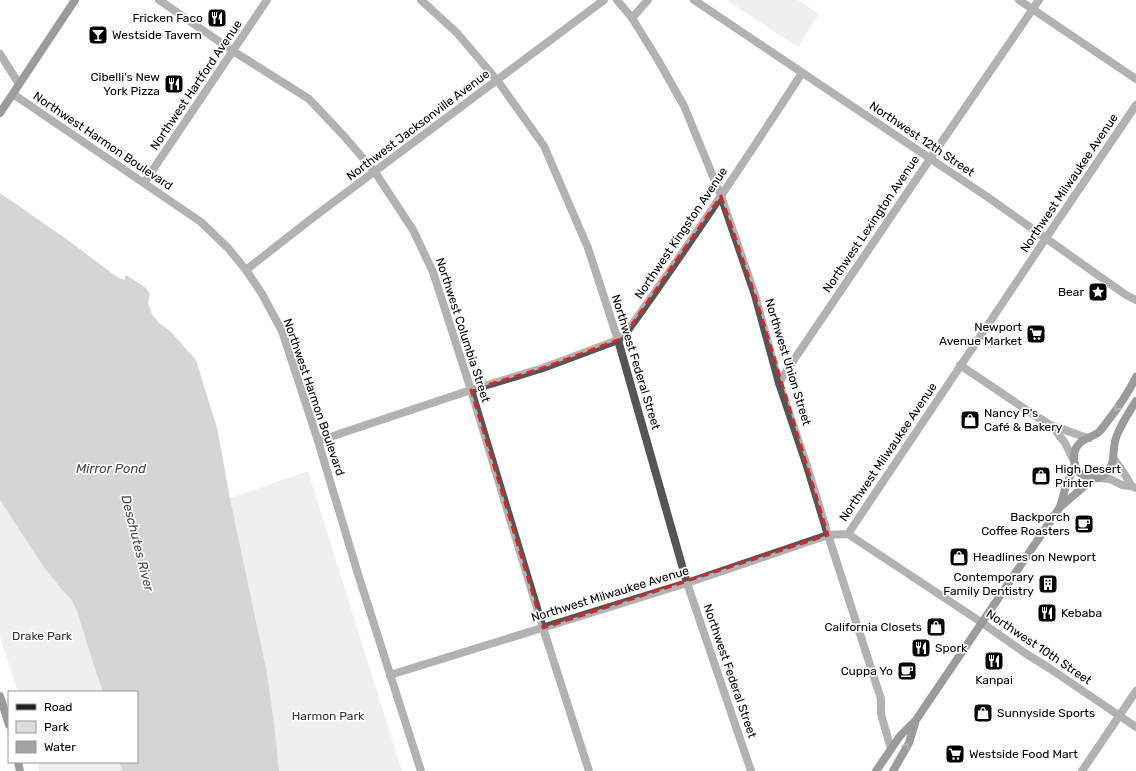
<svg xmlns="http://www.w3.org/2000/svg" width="1136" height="771" viewBox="0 0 1136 771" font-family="Rubik,sans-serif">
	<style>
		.green { fill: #dcdcdc }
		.water { fill: #a3a3a3 }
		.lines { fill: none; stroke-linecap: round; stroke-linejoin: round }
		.street { stroke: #555; stroke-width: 8 }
		.secondary { stroke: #222; stroke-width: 8 }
		.oneway { stroke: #646464 }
		.marked { fill: none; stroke: #d62828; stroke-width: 3; stroke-dasharray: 8 5; stroke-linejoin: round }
		.labels { text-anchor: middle; stroke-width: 3.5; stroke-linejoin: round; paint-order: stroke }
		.poi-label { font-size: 12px; fill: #000; stroke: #fff; text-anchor: end }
		.street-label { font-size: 12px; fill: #000; stroke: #fff }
		.park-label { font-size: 12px; fill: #333; stroke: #fff }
		.water-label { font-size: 13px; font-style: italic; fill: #444; stroke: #fff }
	</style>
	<rect width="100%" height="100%" fill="#fff"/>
	<g class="green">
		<path d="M726 0H798L819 14 798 47Z"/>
		<path d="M308 471 402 771H279L274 722 267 673 230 498Z"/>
		<path d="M0 500 43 566 62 590 71 599 77 611 94 666 103 692H18L0 637Z"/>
		<path d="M38 762H119L123 771H39Z"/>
	</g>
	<path class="water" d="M0 193 65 238 117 277 124 280 126 275 146 288 150 294 148 303 152 314 159 323 170 331 196 360 217 428 230 498 267 673 274 722 279 771H123L122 770 119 762H137V692H103L94 666 77 611 71 599 62 590 43 566 0 500Z"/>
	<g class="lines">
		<g class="street">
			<path d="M159 0 233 51 309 99 343 135 375 172 413 230 433 272 471 390 543 628 589 771"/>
			<path d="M421 0 457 33 497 80 544 146 588 248 618 340 687 583 751 771"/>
			<path d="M617 0 632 18 658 60 684 106 721 196 755 295 779 383 807 466 828 535 881 699V714L891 749"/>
			<path d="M694 0 989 198 1126 295 1136 300"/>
			<path d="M1019 0 1136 79"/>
			<path d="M632 18 648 0"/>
			<path d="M0 54 19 84"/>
			<path d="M13 94 201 222 228 248 246 270 262 294 282 331 318 441 358 574 421 771"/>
			<path d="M144 183 267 0"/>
			<path d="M246 270 311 219 604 0"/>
			<path d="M960 365 1034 415 1052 426"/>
			<path d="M779 383 787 370 930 159 1039 0"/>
			<path d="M318 441 471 390 543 368 618 340 626 333C687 248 745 161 802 73"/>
			<path d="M1073 459 1065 443 1052 426C1065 429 1076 435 1089 438"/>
			<path d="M1114 459C1120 468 1127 476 1131 486"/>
			<path d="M1099 478 1110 479 1122 485 1131 486 1136 488"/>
			<path d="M848 534 981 622 1025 653 1049 668 1136 727"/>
			<path d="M390 675 687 583 828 535 848 534 1046 238 1136 105"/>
			<path d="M1082 771 1136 691"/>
		</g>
		<g class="secondary">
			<path d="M0 113 75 0"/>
			<path d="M1136 377C1129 391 1120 405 1110 418 1106 423 1103 428 1099 432 1093 437 1083 438 1078 445 1071 454 1073 472 1085 476 1091 478 1097 480 1102 476 1119 465 1110 451 1117 435 1122 423 1129 412 1136 401"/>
			<path d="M1060 507 1066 486 1075 464"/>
			<path d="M0 696 9 725"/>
			<path d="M18 762 20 771"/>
			<path d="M876 771 900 736 916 720 1060 507 1094 478"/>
			<path d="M893 771 909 743 915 723"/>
		</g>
	</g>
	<defs><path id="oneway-chevron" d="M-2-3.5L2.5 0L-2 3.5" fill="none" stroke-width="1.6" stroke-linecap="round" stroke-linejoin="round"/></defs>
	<g class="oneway">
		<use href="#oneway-chevron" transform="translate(1117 408) rotate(125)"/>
		<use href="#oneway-chevron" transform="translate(906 746) rotate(-64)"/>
	</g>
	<path d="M0 0H1136V771H0ZM721 196 755 295 828 535 543 628 471 390 543 368 618 340 626 333Z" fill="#fff" fill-opacity=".55" fill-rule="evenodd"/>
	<path class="marked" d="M721 196 755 295 828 535 543 628 471 390 543 368 618 340 626 333Z"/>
	<defs>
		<symbol id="restaurant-square" viewBox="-11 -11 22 22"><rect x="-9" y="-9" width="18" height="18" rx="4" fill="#000" stroke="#fff"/><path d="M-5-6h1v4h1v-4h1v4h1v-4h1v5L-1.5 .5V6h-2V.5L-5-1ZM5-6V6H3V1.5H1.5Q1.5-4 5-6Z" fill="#fff"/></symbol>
		<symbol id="bar-square" viewBox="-11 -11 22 22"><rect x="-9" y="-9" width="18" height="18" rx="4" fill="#000" stroke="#fff"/><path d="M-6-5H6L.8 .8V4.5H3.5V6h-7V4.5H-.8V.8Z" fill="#fff"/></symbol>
		<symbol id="sight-square" viewBox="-11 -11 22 22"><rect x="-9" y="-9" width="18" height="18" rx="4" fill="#000" stroke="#fff"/><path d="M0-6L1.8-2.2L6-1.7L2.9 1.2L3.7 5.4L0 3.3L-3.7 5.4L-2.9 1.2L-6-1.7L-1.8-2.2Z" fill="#fff"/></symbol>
		<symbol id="supermarket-square" viewBox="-11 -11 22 22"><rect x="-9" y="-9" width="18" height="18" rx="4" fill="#000" stroke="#fff"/><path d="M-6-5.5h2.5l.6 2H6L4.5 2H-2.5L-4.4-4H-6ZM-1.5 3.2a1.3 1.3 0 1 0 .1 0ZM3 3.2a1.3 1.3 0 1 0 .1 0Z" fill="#fff"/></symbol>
		<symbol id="shop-square" viewBox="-11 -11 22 22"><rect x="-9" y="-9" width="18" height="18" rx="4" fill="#000" stroke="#fff"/><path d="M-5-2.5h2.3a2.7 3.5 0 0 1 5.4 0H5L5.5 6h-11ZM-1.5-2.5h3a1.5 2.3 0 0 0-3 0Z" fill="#fff"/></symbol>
		<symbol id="cafe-square" viewBox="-11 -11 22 22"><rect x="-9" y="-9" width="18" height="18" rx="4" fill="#000" stroke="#fff"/><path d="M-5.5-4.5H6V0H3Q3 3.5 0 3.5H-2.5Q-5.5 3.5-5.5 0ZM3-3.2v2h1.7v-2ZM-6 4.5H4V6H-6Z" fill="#fff"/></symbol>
		<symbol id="building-square" viewBox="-11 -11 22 22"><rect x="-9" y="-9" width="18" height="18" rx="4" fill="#000" stroke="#fff"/><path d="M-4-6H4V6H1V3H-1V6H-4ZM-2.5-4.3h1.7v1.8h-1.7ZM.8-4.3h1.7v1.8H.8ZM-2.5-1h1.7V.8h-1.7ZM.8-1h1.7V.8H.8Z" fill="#fff"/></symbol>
	</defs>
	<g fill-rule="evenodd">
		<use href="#restaurant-square" x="206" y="7" width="22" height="22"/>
		<use href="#bar-square" x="87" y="24" width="22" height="22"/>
		<use href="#restaurant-square" x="163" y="73" width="22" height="22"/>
		<use href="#sight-square" x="1087" y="281" width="22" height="22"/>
		<use href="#supermarket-square" x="1025" y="323" width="22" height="22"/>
		<use href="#shop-square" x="959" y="409" width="22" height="22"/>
		<use href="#shop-square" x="1030" y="465" width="22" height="22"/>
		<use href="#cafe-square" x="1073" y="513" width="22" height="22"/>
		<use href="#shop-square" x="948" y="546" width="22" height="22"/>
		<use href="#building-square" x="1037" y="573" width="22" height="22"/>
		<use href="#restaurant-square" x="1036" y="602" width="22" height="22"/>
		<use href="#shop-square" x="925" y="616" width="22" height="22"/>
		<use href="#restaurant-square" x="910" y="637" width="22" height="22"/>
		<use href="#restaurant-square" x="983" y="650" width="22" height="22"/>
		<use href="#cafe-square" x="896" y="660" width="22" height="22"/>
		<use href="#shop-square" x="972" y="702" width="22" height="22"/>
		<use href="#supermarket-square" x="944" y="743" width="22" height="22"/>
	</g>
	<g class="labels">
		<g class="poi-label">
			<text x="203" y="22">Fricken Faco</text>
			<text x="112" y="39" text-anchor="start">Westside Tavern</text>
			<text x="160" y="81">Cibelli's New<tspan x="160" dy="14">York Pizza</tspan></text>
			<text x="1084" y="296">Bear</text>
			<text x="1022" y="331">Newport<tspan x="1022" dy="14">Avenue Market</tspan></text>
			<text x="984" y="417" text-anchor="start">Nancy P's<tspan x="984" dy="14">Café &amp; Bakery</tspan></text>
			<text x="1055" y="473" text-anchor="start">High Desert<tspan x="1055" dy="14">Printer</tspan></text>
			<text x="1070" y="521">Backporch<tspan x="1070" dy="14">Coffee Roasters</tspan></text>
			<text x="973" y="561" text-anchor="start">Headlines on Newport</text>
			<text x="1034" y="581">Contemporary<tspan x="1034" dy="14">Family Dentistry</tspan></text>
			<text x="1061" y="617" text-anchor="start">Kebaba</text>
			<text x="922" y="631">California Closets</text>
			<text x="935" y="652" text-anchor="start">Spork</text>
			<text x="893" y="675">Cuppa Yo</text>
			<text x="994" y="684" text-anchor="middle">Kanpai</text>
			<text x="997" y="717" text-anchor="start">Sunnyside Sports</text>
			<text x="969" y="758" text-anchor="start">Westside Food Mart</text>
		</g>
		<g class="street-label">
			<text transform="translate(196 85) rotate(-56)" y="4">Northwest Hartford Avenue</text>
			<text transform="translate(418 125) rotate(-37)" y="4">Northwest Jacksonville Avenue</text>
			<text transform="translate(922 139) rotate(34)" y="4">Northwest 12th Street</text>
			<text transform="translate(103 141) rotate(34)" y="4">Northwest Harmon Boulevard</text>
			<text transform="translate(1069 183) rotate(-56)" y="4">Northwest Milwaukee Avenue</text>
			<text transform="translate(871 224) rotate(-56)" y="4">Northwest Lexington Avenue</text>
			<text transform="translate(681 233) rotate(-56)" y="4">Northwest Kingston Avenue</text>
			<text transform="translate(463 330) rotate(72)" y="4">Northwest Columbia Street</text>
			<text transform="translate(636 362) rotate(73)" y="4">Northwest Federal Street</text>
			<text transform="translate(788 362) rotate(73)" y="4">Northwest Union Street</text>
			<text transform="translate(314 397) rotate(71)" y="4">Northwest Harmon Boulevard</text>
			<text transform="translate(888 452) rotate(-56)" y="4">Northwest Milwaukee Avenue</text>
			<text transform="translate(610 594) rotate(-17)" y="4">Northwest Milwaukee Avenue</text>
			<text transform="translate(1039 647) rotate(34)" y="4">Northwest 10th Street</text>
			<text transform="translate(730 671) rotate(71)" y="4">Northwest Federal Street</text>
		</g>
		<g class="park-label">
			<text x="42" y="640">Drake Park</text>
			<text x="328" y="720">Harmon Park</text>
		</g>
		<g class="water-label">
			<text x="111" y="473">Mirror Pond</text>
			<text transform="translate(138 543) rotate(76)" y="5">Deschutes River</text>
		</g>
	</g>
	<rect x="8" y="691" width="130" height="72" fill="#ffffff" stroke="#999999"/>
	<rect x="16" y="704" width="20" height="6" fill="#222222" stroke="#999999"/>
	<text x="44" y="711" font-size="12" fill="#000000">Road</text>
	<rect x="16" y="721" width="20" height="12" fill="#dcdcdc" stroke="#999999"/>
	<text x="44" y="731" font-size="12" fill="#000000">Park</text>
	<rect x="16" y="741" width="20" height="12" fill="#a3a3a3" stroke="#999999"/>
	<text x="44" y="751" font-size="12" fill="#000000">Water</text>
</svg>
